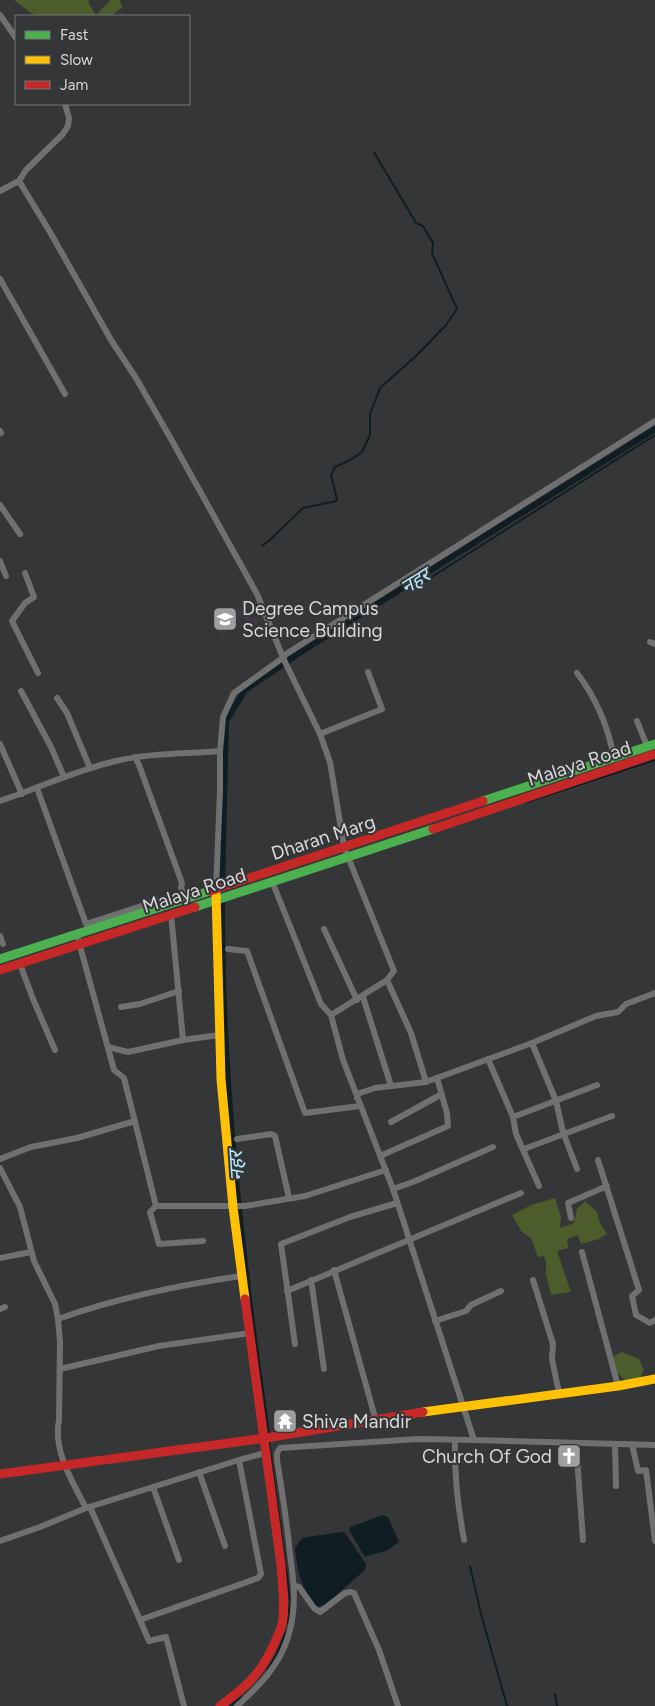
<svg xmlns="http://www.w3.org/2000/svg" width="655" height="1706" viewBox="0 0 655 1706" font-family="Figtree,'Noto Sans Devanagari',sans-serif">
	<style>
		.education { fill: #423845 }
		.green { fill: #4c5d2b }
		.water { fill: #101e24 }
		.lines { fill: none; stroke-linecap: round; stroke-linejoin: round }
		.stream { stroke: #101e24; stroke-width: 2 }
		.canal { stroke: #101e24; stroke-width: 6 }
		.street { stroke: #707070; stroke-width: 6 }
		.fast { stroke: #4caf50; stroke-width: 9 }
		.slow { stroke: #ffc107; stroke-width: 9 }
		.jam { stroke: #c62828; stroke-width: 9 }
		.labels { text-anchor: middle; stroke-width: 4; stroke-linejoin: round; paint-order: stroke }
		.poi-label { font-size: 19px; fill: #d7d8da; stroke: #343638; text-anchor: start }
		.street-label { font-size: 19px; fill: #d7d8da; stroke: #343638 }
		.water-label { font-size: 20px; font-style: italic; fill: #b2e7fd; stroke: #343638 }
	</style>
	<rect width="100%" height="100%" fill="#353637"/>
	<path class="education" d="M229 604 232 610 240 606 243 609 246 608 251 618 255 617 258 623 245 632 241 625 247 622 243 615 236 617 234 620 224 623 228 631 221 634 215 617 226 612 224 606Z"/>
	<g class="green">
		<path d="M14 0H89L88 2 96 15 111 0H119L123 7 111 16H35Z"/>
		<path d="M555 1198 561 1217 560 1228 574 1223 577 1209 585 1201 597 1212 600 1223 607 1234 599 1239 581 1244 578 1235 567 1239 568 1248 557 1251 571 1292 551 1295 546 1274V1261L544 1256 538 1257 531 1238 522 1232 512 1215 531 1205Z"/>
		<path d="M622 1352 639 1359 644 1370 640 1379 626 1382 617 1372 613 1357Z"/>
	</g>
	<g class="water">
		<path d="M383 1515 388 1517 399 1542 388 1550 365 1557 349 1530 350 1527Z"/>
		<path d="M342 1532 345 1533 366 1564 365 1570 325 1605 317 1607C300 1586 298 1575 295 1548L301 1539 307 1537Z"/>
	</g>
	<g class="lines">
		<g class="stream">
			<path d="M262 546 272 538 303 508 336 501 337 499 331 476 335 467 352 459 362 452 370 435V414L380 388 417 355 446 325 457 309 432 253 433 243 423 226 416 223 374 152"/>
			<path d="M408 585 412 589 419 585 655 435"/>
			<path d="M527 802 655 760"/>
			<path d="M269 1441 290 1599 288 1623"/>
			<path d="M470 1566 481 1614 507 1706"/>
			<path d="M267 1670 277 1654 286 1632"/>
			<path d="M555 1694 557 1706"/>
			<path d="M230 1706 242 1697"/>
		</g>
		<g class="canal">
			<path d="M222 887 226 721 245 690 304 650 655 429"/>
			<path d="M222 898C221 1075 242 1258 267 1433"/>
		</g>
		<g class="street">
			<path d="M0 15 16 38"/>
			<path d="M19 181 50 232 111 340 136 378 171 439 257 594 284 660 320 734 330 762 344 847 394 971 387 980 331 1015 343 1060 393 1189 474 1440 418 1439 280 1448 277 1453V1460C282 1491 287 1522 290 1554 294 1582 297 1609 288 1637 280 1665 258 1687 237 1706"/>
			<path d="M0 191 19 181 26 170 63 134 68 126 69 118 65 104"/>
			<path d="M0 279 65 394"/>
			<path d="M0 431 1 433"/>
			<path d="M0 505 20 534"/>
			<path d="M0 561 6 576"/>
			<path d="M25 573 34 597 25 603 12 621 38 673"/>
			<path d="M650 642 655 644"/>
			<path d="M283 656 655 421"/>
			<path d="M577 673C597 699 608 726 614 758"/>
			<path d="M21 691 51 747 64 777"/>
			<path d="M57 698 67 713 90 768"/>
			<path d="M637 721 647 746"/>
			<path d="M320 734 382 709 368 672"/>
			<path d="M0 744 22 794"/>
			<path d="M37 788 86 924 163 899 180 897 183 893 181 888 182 883 139 765 135 757"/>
			<path d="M0 801C39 788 76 770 116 761 150 753 185 754 220 751"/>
			<path d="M272 881 321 1004 331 1015"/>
			<path d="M216 889 220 790V751L223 717 234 693 284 657"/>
			<path d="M171 914 183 1040"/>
			<path d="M324 929 357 1000"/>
			<path d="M77 935 114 1070 124 1078 156 1206H245L305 1196 386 1170"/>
			<path d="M0 936 3 944"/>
			<path d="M228 949 247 951 305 1113 360 1106"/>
			<path d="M20 964 33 999 55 1050"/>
			<path d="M387 980 411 1033 426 1082"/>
			<path d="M363 997 391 1086"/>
			<path d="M121 1007 140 1004 179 991"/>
			<path d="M532 1043 556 1101 563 1132 577 1169"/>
			<path d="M108 1047 128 1052 183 1040 219 1035"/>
			<path d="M488 1059 513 1117 516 1134 539 1186"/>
			<path d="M357 1098V1094L375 1088 426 1082 532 1043 596 1016 618 1012 626 1004 655 993"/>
			<path d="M513 1117 597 1085"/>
			<path d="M391 1122 442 1094"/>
			<path d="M237 1139 271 1134 275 1136 289 1198"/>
			<path d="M524 1149 612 1116"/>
			<path d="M380 1156 448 1126 447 1113 437 1078"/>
			<path d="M0 1159 31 1147 77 1138 135 1121"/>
			<path d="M598 1160 639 1290 632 1296 636 1315 650 1323 655 1320"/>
			<path d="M0 1168 20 1207 34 1261 55 1304 58 1319 60 1342 59 1420C53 1451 72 1481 86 1508"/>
			<path d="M393 1189 413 1182 493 1147"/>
			<path d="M156 1206 150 1212 159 1244 203 1241"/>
			<path d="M571 1218 568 1203 607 1186"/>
			<path d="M582 1252 618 1386"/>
			<path d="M0 1258 31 1252"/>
			<path d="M334 1270 376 1421"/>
			<path d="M311 1280 324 1369"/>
			<path d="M533 1280 553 1344 552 1359 559 1393"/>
			<path d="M287 1291 521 1193"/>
			<path d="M0 1309 5 1307"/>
			<path d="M58 1319C117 1298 179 1285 241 1276"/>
			<path d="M435 1321 466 1311 471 1305 501 1291"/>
			<path d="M295 1344 281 1244 350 1217 397 1203"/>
			<path d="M60 1369 159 1346 250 1333"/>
			<path d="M455 1440C454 1474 458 1507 464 1540"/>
			<path d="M474 1440 655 1445"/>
			<path d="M576 1443 583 1540"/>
			<path d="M615 1444 616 1486"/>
			<path d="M632 1444 638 1471 646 1470 655 1541"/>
			<path d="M199 1472 225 1546"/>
			<path d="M153 1487 179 1560"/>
			<path d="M90 1507 140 1620 258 1578 261 1574 239 1460"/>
			<path d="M0 1541 40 1527 86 1508 239 1460 265 1453"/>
			<path d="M295 1586 299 1587 314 1608 320 1612 345 1593 351 1592 354 1593 379 1650 398 1706"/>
			<path d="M140 1620 149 1641 166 1637 184 1706"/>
		</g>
		<g class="fast">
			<path d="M483 801 655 744"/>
			<path d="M195 907 433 829"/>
			<path d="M0 959 210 891"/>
		</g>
		<g class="slow">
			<path d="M216 893 221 1079 233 1207 245 1299"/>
			<path d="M423 1412 618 1386 655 1379"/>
		</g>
		<g class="jam">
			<path d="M433 829 655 754"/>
			<path d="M210 891 483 801"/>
			<path d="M0 970 195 907"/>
			<path d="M0 1474 266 1438 423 1412"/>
			<path d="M220 1706C247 1686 261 1674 275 1642 277 1636 281 1630 282 1624 286 1605 282 1584 281 1565L245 1299"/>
		</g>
	</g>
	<defs>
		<symbol id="university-square" viewBox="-11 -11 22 22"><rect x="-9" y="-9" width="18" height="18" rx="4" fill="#9e9fa1" stroke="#343638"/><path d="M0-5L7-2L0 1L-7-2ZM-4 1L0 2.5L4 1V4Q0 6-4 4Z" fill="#fff"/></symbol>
		<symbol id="temple-square" viewBox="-11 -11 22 22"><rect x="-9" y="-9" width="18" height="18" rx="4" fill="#9e9fa1" stroke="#343638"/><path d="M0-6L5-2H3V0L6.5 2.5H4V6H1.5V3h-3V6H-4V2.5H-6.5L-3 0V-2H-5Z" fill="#fff"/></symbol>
		<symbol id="church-square" viewBox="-11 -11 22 22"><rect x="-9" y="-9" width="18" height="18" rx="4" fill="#9e9fa1" stroke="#343638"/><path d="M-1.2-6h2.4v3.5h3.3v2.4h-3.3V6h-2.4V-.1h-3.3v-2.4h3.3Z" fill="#fff"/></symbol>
	</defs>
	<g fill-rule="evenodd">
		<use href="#university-square" x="211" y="605" width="28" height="28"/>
		<use href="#temple-square" x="271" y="1407" width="28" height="28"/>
		<use href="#church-square" x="555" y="1442" width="28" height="28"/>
	</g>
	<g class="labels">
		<g class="poi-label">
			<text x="242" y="615">Degree Campus<tspan x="242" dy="22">Science Building</tspan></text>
			<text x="302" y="1428">Shiva Mandir</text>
			<text x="552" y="1463" text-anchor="end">Church Of God</text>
		</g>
		<g class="street-label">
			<text transform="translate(579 763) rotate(-18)" y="7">Malaya Road</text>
			<text transform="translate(323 837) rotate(-18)" y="7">Dharan Marg</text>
			<text transform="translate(194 890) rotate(-18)" y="7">Malaya Road</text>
		</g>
		<g class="water-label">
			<text transform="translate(415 581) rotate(-32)" y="7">नहर</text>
			<text transform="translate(236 1166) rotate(-94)" y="7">नहर</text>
		</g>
	</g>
	<rect x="15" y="15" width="175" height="90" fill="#343638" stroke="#757779"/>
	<rect x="25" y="31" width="25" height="8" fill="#4caf50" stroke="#757779"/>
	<text x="60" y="40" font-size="15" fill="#d7d8da">Fast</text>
	<rect x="25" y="56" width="25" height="8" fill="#ffc107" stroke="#757779"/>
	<text x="60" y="65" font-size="15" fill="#d7d8da">Slow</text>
	<rect x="25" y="81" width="25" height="8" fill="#c62828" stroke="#757779"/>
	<text x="60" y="90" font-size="15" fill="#d7d8da">Jam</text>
</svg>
